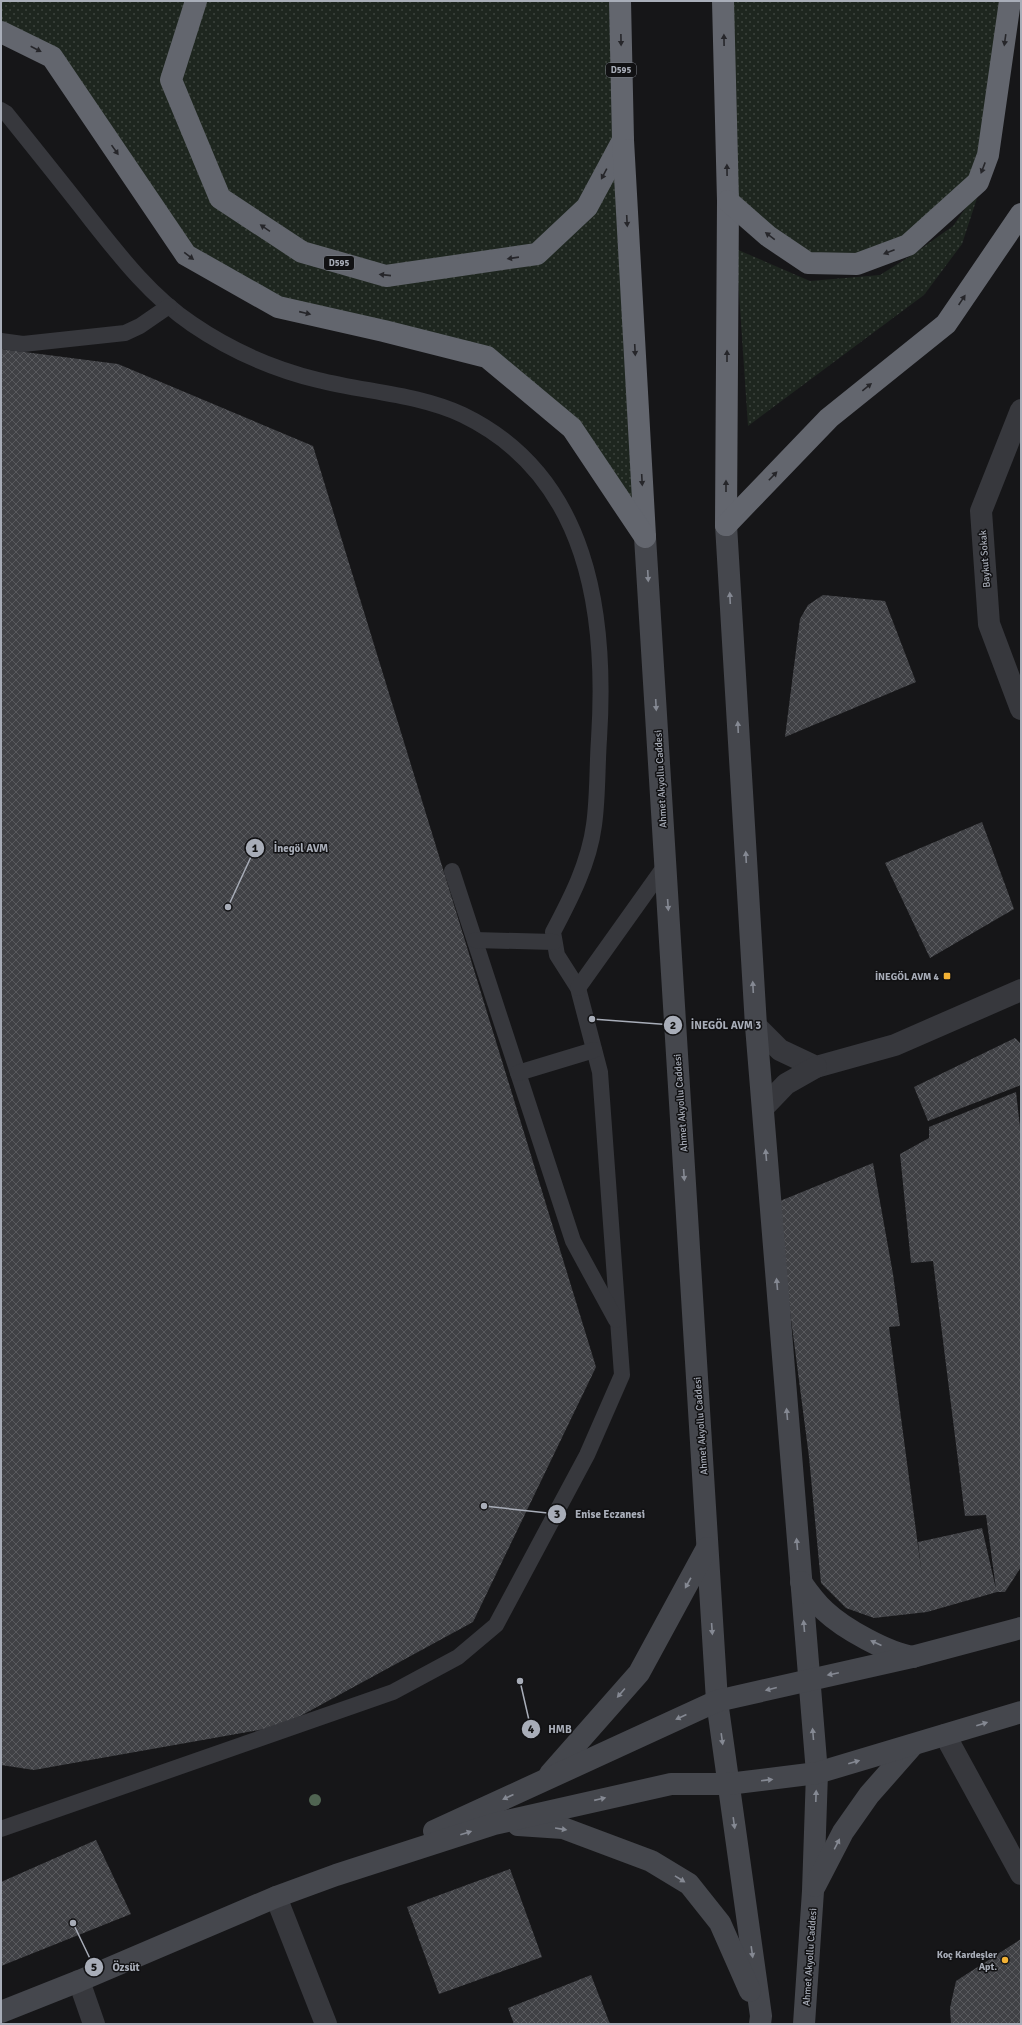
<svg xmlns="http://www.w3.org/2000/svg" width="1022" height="2025" viewBox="0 0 1022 2025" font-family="Signika,sans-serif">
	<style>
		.grass { fill: url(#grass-dots) }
		.building { fill: url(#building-cross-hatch) }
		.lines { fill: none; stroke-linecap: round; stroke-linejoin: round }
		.lane { stroke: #37383d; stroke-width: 16 }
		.street { stroke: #37383d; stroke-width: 22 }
		.secondary { stroke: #45474d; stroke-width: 22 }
		.highway { stroke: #63666e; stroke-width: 22 }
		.tree { fill: #506452 }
		.oneway { fill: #26262a }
		.oneway2 { fill: #858993 }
		.poi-dot { fill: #f2b134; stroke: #111113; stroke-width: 1.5 }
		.labels { text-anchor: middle; stroke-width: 3; stroke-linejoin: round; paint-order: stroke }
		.shield { fill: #111113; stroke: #7b7e86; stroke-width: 1 }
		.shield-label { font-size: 9px; font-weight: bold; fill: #a8adb8 }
		.street-label { font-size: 10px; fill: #a8adb8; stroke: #111113 }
		.poi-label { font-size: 10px; font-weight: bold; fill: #a8adb8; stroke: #111113; text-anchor: end }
		.leader { fill: none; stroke: #a8adb8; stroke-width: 1.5 }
		.callout-dot { fill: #a8adb8; stroke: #111113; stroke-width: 1.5 }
		.mark-label { font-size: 12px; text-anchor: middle; font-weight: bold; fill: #111 }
		.callout-label { font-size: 11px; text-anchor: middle; font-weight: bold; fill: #a8adb8; stroke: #111113; stroke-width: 3; stroke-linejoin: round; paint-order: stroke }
	</style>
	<defs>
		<pattern id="grass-dots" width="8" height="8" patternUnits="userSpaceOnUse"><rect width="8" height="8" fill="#1e261f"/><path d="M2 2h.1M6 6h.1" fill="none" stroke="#3c433d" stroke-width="1.8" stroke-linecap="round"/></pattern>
		<pattern id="building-cross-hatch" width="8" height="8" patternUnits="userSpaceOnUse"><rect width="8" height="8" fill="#404145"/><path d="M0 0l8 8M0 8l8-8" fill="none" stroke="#595a5e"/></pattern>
	</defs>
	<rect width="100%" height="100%" fill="#161618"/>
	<g class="grass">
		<path d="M1 1H620L645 537 572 429 487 357 278 307 186 255 52 57 1 32Z"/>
		<path d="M722 1H1010L988 155 908 245 808 263 728 201Z"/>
		<path d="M981 186 962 244 924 295 748 426 736 249 810 281 880 275 912 255 953 226Z"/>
	</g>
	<g class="building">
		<path d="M1 349 118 364 313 446 596 1367 473 1622 282 1726 34 1770 1 1765Z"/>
		<path d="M823 595 885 601 916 682 785 737 800 619 808 605Z"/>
		<path d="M982 822 1014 909 930 958 885 863Z"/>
		<path d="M1015 1038 1021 1044V1085L928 1121 914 1087Z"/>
		<path d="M1016 1092 1021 1136V1567L1005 1592H997L927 1612 874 1618 846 1608 821 1583 809 1457 787 1288 780 1201 873 1163 893 1274 900 1326 889 1327 922 1576 918 1542 982 1528 996 1589 986 1515 965 1516 933 1261 911 1263 900 1154 929 1138V1127Z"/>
		<path d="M96 1840 131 1914 1 1966V1882Z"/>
		<path d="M510 1869 542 1957 439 1994 407 1907Z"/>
		<path d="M1021 1939V2024H951L950 2008 956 1981Z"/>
		<path d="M591 1975 610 2024H514L508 2008Z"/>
	</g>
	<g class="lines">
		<g class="lane">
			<path d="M1 110 6 113C35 149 64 185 92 221 122 259 152 297 192 324 230 350 273 369 318 380 365 392 418 394 463 415 589 476 607 614 599 739 597 767 598 797 594 825 589 863 571 898 553 932L557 955 578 988 600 1072 622 1375 587 1455 496 1625 458 1657 393 1692 1 1829"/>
			<path d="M1 341 23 344 125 333 140 326 169 306"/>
			<path d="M452 871 573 1241 616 1320"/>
			<path d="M475 940 554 942"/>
			<path d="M578 988 665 866"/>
			<path d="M518 1073 594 1050"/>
		</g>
		<g class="street">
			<path d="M1021 410 981 511 989 624 1021 709"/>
			<path d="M756 1026 780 1050 816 1067 895 1045 1021 990"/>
			<path d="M763 1108 786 1084 816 1067"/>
			<path d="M945 1735 1021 1874"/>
			<path d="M276 1897 326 2024"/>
			<path d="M79 1981 94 2024"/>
		</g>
		<g class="secondary">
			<path d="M726 525 756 1026 817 1773 813 1891 804 2024"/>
			<path d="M645 537 717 1701 761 2016 760 2024"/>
			<path d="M801 1582C808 1592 816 1603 825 1611 844 1629 888 1653 913 1657"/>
			<path d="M550 1774 639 1673 707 1548"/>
			<path d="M518 1825 563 1828 651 1861 689 1884 720 1923 750 1991"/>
			<path d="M434 1831 717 1701 912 1657 1021 1628"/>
			<path d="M815 1886 843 1832 869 1795 913 1745"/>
			<path d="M1 2012 79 1981 276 1897 336 1875 494 1824 671 1784H728L817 1773 1021 1712"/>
		</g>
		<g class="highway">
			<path d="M196 1 171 80 220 198 302 252 386 276 537 254 587 207 623 140"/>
			<path d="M620 1 623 140 645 536"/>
			<path d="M723 1 728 201 726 525"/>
			<path d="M1 32 52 57 186 255 278 307 384 331 487 357 572 428 645 537"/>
			<path d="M728 201 768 236 808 263 857 264 908 245 978 182 988 155 1010 1"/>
			<path d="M726 525 829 418 946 324 1021 214"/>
		</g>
	</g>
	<circle class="tree" cx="315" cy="1800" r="6"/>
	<defs><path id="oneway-solid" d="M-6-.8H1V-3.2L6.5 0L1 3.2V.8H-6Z"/></defs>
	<g class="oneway">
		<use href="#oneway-solid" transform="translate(621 40) rotate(89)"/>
		<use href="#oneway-solid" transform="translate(724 40) rotate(-91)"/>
		<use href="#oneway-solid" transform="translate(1005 40) rotate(98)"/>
		<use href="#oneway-solid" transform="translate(36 49) rotate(27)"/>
		<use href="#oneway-solid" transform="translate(115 150) rotate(55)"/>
		<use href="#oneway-solid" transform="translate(983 168) rotate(111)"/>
		<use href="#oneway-solid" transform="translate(727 170) rotate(-91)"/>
		<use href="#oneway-solid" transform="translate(604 174) rotate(118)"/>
		<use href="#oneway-solid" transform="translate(627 221) rotate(87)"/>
		<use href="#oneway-solid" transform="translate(265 228) rotate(-146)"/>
		<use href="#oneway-solid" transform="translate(770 236) rotate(-143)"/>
		<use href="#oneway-solid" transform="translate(889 252) rotate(159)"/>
		<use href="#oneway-solid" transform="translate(189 256) rotate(37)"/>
		<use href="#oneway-solid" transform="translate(513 258) rotate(172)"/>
		<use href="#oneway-solid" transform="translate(385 275) rotate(-174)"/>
		<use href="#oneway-solid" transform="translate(962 300) rotate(-56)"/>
		<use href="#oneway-solid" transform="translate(305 313) rotate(13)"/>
		<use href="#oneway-solid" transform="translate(635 350) rotate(87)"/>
		<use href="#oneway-solid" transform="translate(727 356) rotate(-90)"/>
		<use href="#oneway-solid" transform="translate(867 387) rotate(-39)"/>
		<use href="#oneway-solid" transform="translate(773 476) rotate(-46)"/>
		<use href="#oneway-solid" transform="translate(642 480) rotate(87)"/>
		<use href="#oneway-solid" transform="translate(726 486) rotate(-90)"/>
	</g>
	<g class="oneway2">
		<use href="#oneway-solid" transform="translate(648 576) rotate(87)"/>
		<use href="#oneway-solid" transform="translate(730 598) rotate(-93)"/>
		<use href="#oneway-solid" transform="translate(656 705) rotate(87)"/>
		<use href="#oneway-solid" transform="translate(738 727) rotate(-93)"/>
		<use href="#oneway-solid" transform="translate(746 857) rotate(-93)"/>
		<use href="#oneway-solid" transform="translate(668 905) rotate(86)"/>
		<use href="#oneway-solid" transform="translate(753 987) rotate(-93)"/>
		<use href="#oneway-solid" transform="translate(766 1155) rotate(-95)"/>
		<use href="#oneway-solid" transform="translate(684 1175) rotate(86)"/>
		<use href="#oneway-solid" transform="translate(777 1284) rotate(-95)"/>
		<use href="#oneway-solid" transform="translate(787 1414) rotate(-95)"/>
		<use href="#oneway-solid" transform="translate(797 1544) rotate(-95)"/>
		<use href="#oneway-solid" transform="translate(688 1583) rotate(119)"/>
		<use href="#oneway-solid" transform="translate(804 1626) rotate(-95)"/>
		<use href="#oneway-solid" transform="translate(712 1629) rotate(86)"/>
		<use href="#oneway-solid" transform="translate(876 1643) rotate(-156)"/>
		<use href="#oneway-solid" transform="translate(833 1674) rotate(168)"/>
		<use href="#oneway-solid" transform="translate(771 1689) rotate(166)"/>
		<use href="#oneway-solid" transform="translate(621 1693) rotate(131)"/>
		<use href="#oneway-solid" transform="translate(681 1717) rotate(155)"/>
		<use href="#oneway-solid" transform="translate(982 1724) rotate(-17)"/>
		<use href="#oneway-solid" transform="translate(813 1734) rotate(-95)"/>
		<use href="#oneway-solid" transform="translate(722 1739) rotate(82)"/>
		<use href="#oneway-solid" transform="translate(854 1762) rotate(-16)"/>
		<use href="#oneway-solid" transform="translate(767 1780) rotate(-7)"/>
		<use href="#oneway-solid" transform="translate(816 1796) rotate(-88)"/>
		<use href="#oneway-solid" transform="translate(508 1797) rotate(156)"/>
		<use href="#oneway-solid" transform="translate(600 1799) rotate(-13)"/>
		<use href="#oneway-solid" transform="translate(734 1823) rotate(82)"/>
		<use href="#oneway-solid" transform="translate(561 1829) rotate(9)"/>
		<use href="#oneway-solid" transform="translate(466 1833) rotate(-18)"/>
		<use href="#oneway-solid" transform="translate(837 1844) rotate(-63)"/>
		<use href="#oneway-solid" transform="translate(680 1879) rotate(32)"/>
		<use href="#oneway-solid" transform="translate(752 1952) rotate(82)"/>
	</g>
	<g class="poi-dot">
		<rect x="943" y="972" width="8" height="8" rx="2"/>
		<circle cx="1005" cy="1960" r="4"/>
	</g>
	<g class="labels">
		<g class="shield">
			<rect x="606" y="63" width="30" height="14" rx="3"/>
			<rect x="324" y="256" width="30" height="14" rx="3"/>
		</g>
		<g class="shield-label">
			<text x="621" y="73">D595</text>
			<text x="339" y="266">D595</text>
		</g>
		<g class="street-label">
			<text transform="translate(984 559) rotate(-94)" y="4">Baykut Sokak</text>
			<text transform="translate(660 779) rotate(-93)" y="4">Ahmet Akyollu Caddesi</text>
			<text transform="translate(680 1103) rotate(-94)" y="4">Ahmet Akyollu Caddesi</text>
			<text transform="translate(700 1426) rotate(-94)" y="4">Ahmet Akyollu Caddesi</text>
			<text transform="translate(809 1957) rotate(-86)" y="4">Ahmet Akyollu Caddesi</text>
		</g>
		<g class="poi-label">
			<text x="939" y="980">İNEGÖL AVM 4</text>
			<text x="997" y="1958">Koç Kardeşler<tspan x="997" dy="12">Apt.</tspan></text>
		</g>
	</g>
	<path class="leader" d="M228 907L255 848M592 1019L673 1025M484 1506L557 1514M520 1681L531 1729M73 1923L94 1967"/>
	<g class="callout-dot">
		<circle cx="228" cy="907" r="4"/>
		<circle cx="592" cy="1019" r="4"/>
		<circle cx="484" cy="1506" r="4"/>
		<circle cx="520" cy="1681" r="4"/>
		<circle cx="73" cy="1923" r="4"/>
		<circle cx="255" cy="848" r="10"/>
		<circle cx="673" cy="1025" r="10"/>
		<circle cx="557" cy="1514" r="10"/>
		<circle cx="531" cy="1729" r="10"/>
		<circle cx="94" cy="1967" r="10"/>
	</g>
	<g class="mark-label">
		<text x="255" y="852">1</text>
		<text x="673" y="1029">2</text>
		<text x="557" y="1518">3</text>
		<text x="531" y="1733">4</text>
		<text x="94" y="1971">5</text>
	</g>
	<g class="callout-label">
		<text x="301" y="852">İnegöl AVM</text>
		<text x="726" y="1029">İNEGÖL AVM 3</text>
		<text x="610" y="1518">Enise Eczanesi</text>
		<text x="560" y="1733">HMB</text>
		<text x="126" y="1971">Özsüt</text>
	</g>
	<rect width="1022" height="2025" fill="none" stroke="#a8adb8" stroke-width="4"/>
</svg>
